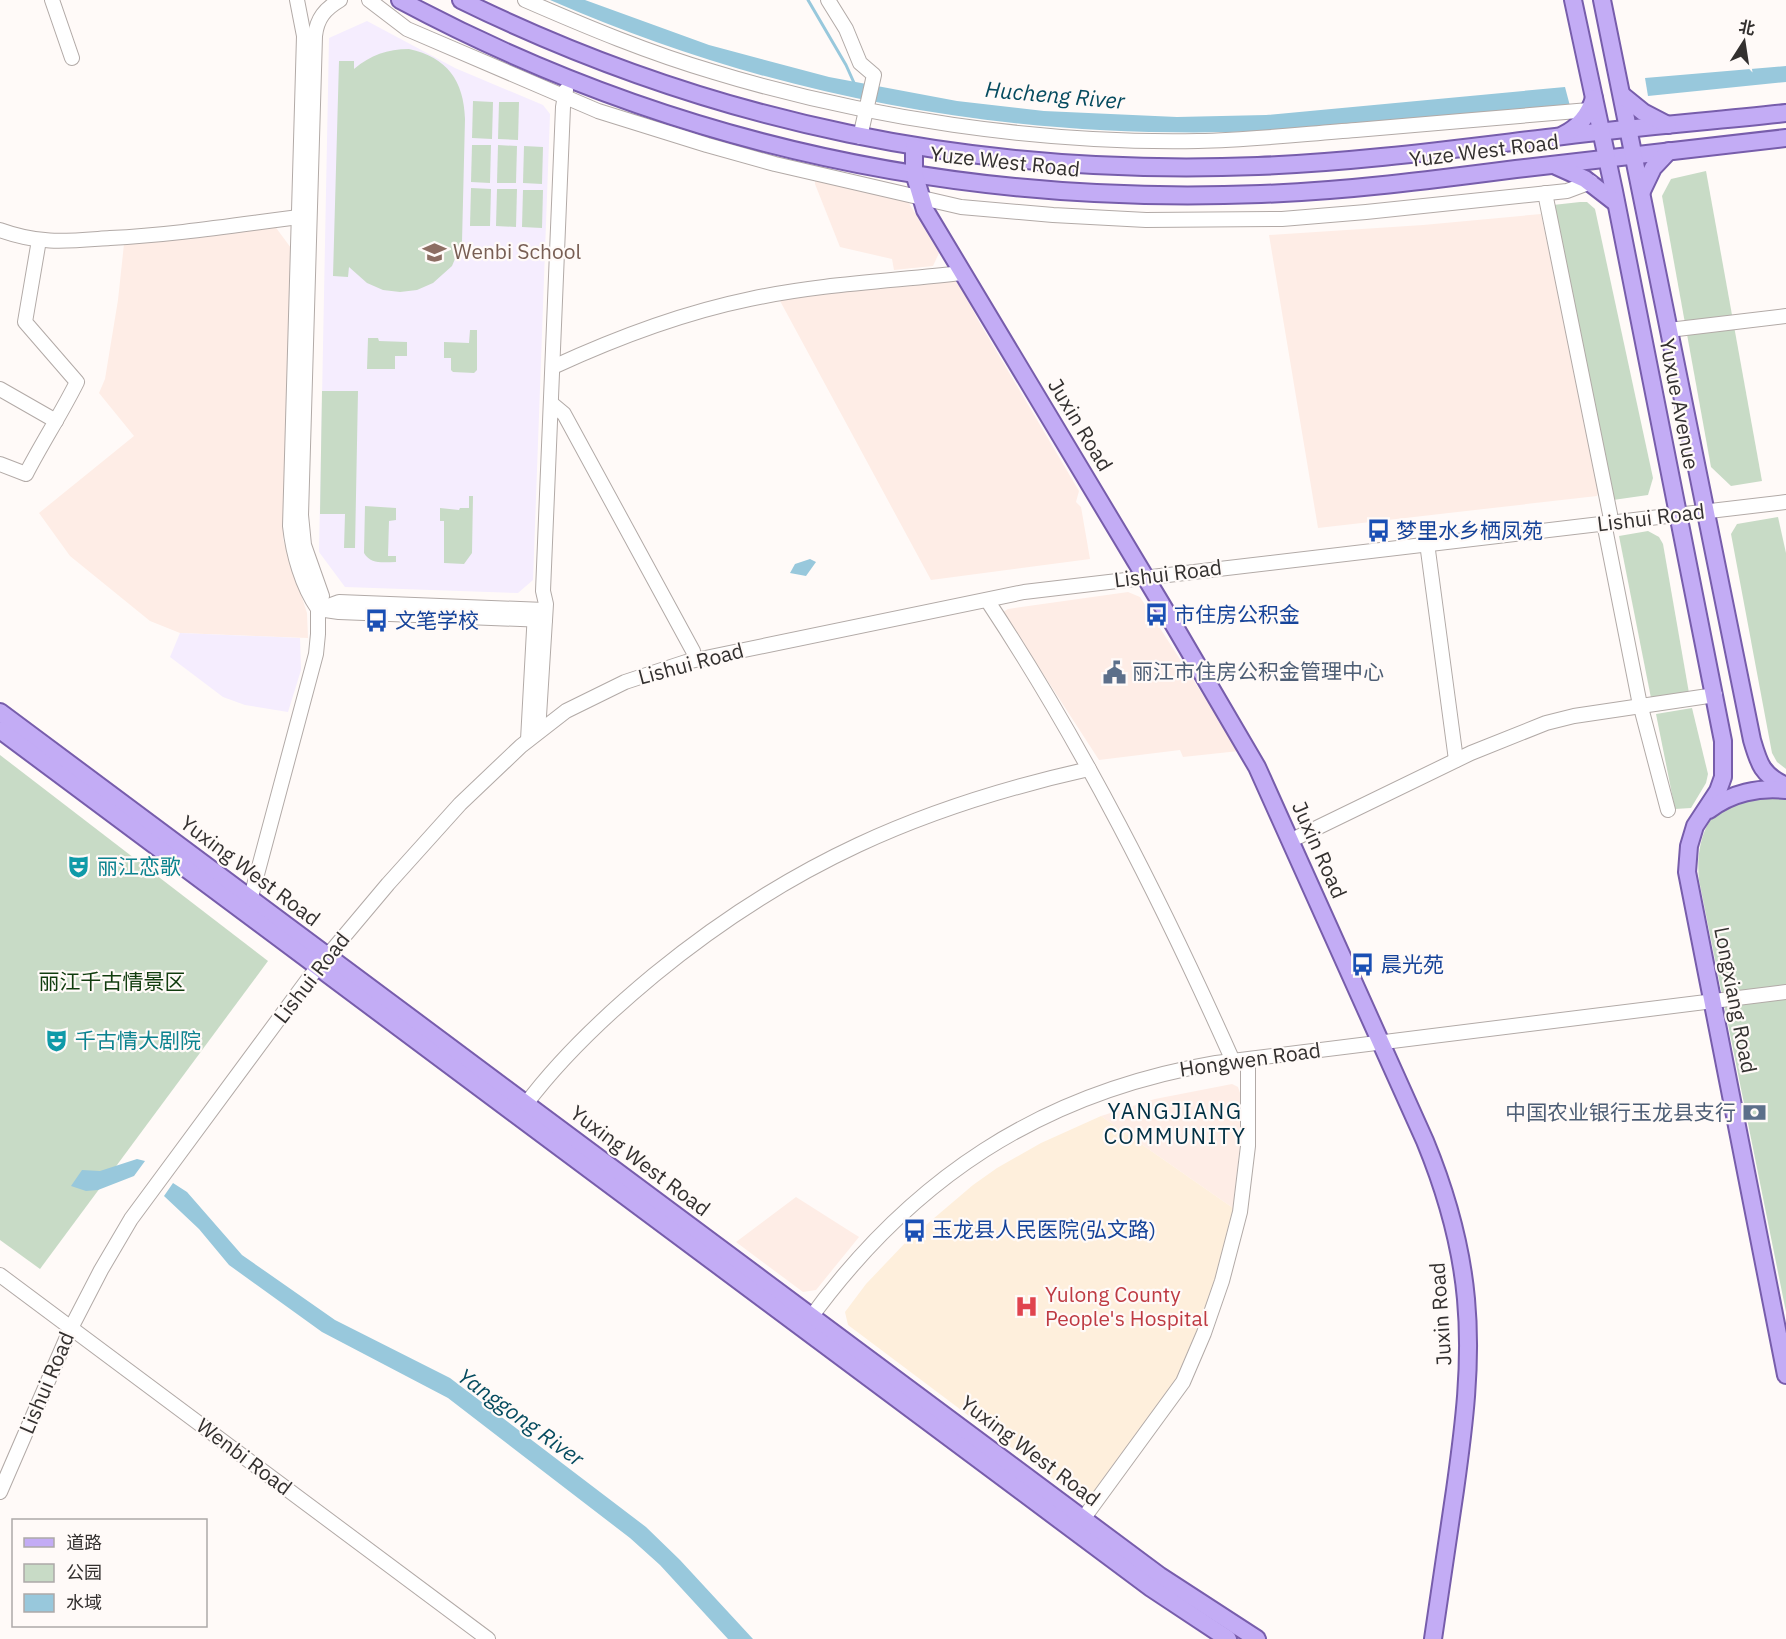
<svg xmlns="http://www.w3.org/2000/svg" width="1786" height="1639" viewBox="0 0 1786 1639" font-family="'IBM Plex Sans','Noto Sans SC',sans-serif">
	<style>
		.built { fill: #feede6 }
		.education { fill: #f5edfe }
		.medical { fill: #feefdc }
		.green { fill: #c8dbc6 }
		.water { fill: #98c8dc }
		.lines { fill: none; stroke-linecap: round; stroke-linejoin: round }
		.stream { stroke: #98c8dc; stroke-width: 3 }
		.minor-casing { stroke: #b2aaa7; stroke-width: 16 }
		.major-casing { stroke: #775dab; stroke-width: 20 }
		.minor { stroke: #fff; stroke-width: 14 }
		.major { stroke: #c3acf5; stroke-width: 16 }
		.labels { text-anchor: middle; stroke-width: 4.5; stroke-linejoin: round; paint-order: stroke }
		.street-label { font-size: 21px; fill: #33302f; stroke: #fffaf8 }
		.education-label { font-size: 21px; fill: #785e54; stroke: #fffaf8; text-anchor: start }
		.transit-label { font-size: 21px; fill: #164399; stroke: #fffaf8; text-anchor: start }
		.service-label { font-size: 21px; fill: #4e5e75; stroke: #fffaf8; text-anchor: start }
		.culture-label { font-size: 21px; fill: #0d838f; stroke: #fffaf8; text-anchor: start }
		.park-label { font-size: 21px; fill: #103c0e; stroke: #fffaf8 }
		.health-label { font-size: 21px; fill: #be3a42; stroke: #fffaf8; text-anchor: start }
		.water-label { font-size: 22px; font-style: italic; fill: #054b5f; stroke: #fffaf8 }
		.neighbourhood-label { font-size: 22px; letter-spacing: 1.5px; fill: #002f43; stroke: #fffaf8 }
	</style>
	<rect width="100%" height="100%" fill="#fffaf8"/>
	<g class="built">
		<path d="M815 180 907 200 939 253 933 266 894 270 892 259 840 247 815 184Z"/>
		<path d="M1541 214 1600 488 1597 496 1318 528 1269 235 1423 225Z"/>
		<path d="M274 225 291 248 283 539 307 613 308 638 180 633 150 621 70 556 39 513 134 436 99 393 105 379 118 300 124 244Z"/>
		<path d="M956 278 978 320 1079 491 1076 502 1081 507 1090 559 931 580 779 299Z"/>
		<path d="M1128 592 1140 597 1239 751 1183 757 1180 750 1099 760 1003 612 1008 609Z"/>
		<path d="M1232 1084 1238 1087 1241 1096 1240 1145 1233 1208 1101 1116 1155 1099Z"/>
		<path d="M796 1197 859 1237 816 1290 803 1292 736 1242Z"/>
	</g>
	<g class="education">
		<path d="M367 21 455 68 543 105 550 114 533 580 518 593 345 587 319 552 329 38Z"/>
		<path d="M180 633 300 638 301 670 288 712 245 705 223 697 170 657Z"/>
	</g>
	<path class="medical" d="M1101 1116 1233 1208 1215 1279 1197 1330 1176 1379 1088 1499 1081 1500 848 1325 845 1312 866 1284 906 1242 973 1185 997 1168 1041 1143Z"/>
	<g class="green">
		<path d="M409 49C447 57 464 81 465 119L462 242 452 266 433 283 417 290 400 292 383 290 367 283 349 267 348 277 333 276 339 61H354V69C371 55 387 49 409 49Z"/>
		<path d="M473 101 493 102 492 139 472 138Z"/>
		<path d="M499 102H519L518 140 498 139Z"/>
		<path d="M472 145H491L490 183 471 182Z"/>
		<path d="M498 145 517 146 516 183H497Z"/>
		<path d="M524 146 543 147 542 184 523 183Z"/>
		<path d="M1706 171 1762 481 1731 486 1711 467 1662 196 1671 179Z"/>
		<path d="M471 188 491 189 490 226H470Z"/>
		<path d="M497 189H517L516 227 496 226Z"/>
		<path d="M523 190H543L542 228 522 227Z"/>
		<path d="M1580 202H1587L1595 209 1653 478 1648 495 1613 500 1553 205Z"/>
		<path d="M470 330H477V370L474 373 453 372 451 370V358H444V342L469 343Z"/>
		<path d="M368 338H378L379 341 407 342V356H395V369H367Z"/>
		<path d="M322 391H358L355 548H344L345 514H320Z"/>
		<path d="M469 496H473L472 553 464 564 444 563V521H440V508L459 510 460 508H469Z"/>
		<path d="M365 506 396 508V520L389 521 388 556H396V562C384 562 371 565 364 553Z"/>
		<path d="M1778 517 1786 553V769L1777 762 1772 753 1731 534 1737 524Z"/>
		<path d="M1648 531 1659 537 1663 544 1689 693 1651 698 1619 536Z"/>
		<path d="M1692 708 1708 774 1706 783 1691 808 1675 809 1656 714Z"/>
		<path d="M0 755 268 961 40 1269 0 1240Z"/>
		<path d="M1775 795 1786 798V1312L1699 880C1696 853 1702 814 1732 802 1745 797 1762 797 1775 795Z"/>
	</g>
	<g class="water">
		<path d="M550 0H585L709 45 829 77 957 101 1044 111 1177 117 1266 115 1565 87 1570 106 1266 131C1017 141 778 100 550 0Z"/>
		<path d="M1786 66V82L1648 96 1645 78Z"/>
		<path d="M810 559 816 562 806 576 790 573 795 564Z"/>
		<path d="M137 1159 145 1161 134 1176 98 1190 86 1191 71 1186 82 1170 100 1171Z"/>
		<path d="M173 1183 187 1192 242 1255 335 1320 450 1378 646 1527 680 1560 753 1639H728L660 1565 630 1538 448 1398 322 1332 229 1265 199 1229 164 1196Z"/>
	</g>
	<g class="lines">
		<path class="stream" d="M808 0 846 65 855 85"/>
		<defs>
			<g id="minor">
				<path d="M52 0 72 58"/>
				<path d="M297 0 304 36 290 526C293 554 302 586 318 609L339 612 545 620"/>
				<path d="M369 0 407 29 598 111 707 145 775 164 961 207 1053 215 1146 220 1282 219 1366 212 1567 191 1591 182"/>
				<path d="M525 0C587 27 649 53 714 72 864 118 1041 144 1198 141 1251 140 1303 134 1356 130 1434 123 1511 117 1589 110"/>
				<path d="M828 0 846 29 860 63 874 75 860 137"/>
				<path d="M1545 193 1610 514"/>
				<path d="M0 230C41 245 68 241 110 238 173 235 236 225 299 217"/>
				<path d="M1669 330 1786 316"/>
				<path d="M553 367C616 338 682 313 750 299 820 284 892 281 962 273"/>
				<path d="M0 389 56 421"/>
				<path d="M552 404 564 414 693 651"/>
				<path d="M0 464 26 474C42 443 61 414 77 382L25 322 39 240"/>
				<path d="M1604 523 1639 700 1668 810"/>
				<path d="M1427 543 1456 760"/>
				<path d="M987 600C1083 745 1162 902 1233 1061"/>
				<path d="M320 609 339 602 545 610"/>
				<path d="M538 732 546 604 543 591 563 107 566 90"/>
				<path d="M528 740 535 612"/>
				<path d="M1298 837 1471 753 1546 723 1574 716 1715 695"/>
				<path d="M248 908 316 654 318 634V609L322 596 304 545 301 515 315 36C317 18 325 9 340 0"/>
				<path d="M526 1104C562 1056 607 1014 654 975 788 865 919 807 1089 769"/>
				<path d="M0 1275 488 1639"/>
				<path d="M806 1324C910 1179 1040 1093 1216 1063L1786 992"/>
				<path d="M0 1492 71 1328 101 1270 131 1219 309 978 388 884 460 804 521 746 566 711 625 682 686 662 1024 592 1786 502"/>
				<path d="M1083 1519 1183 1382 1204 1333 1222 1281 1240 1212 1248 1146V1068"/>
			</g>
			<g id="major">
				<path d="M400 0C669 144 957 206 1261 194 1346 191 1431 180 1516 169 1606 159 1696 148 1786 138"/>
				<path d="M461 0C714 124 976 177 1258 166 1360 162 1461 148 1563 136 1637 127 1712 121 1786 113"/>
				<path d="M1573 0 1614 191 1723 741V777L1718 791 1695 826 1689 846 1687 872 1786 1375"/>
				<path d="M1602 0 1752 740C1759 764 1762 775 1786 786"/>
				<path d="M1622 95 1643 112 1668 125"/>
				<path d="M1563 135C1579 127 1589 115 1594 98"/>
				<path d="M914 147V173L925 210 1168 615 1257 767 1425 1141C1446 1192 1461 1244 1466 1299 1472 1364 1464 1426 1455 1490 1448 1540 1440 1589 1433 1639"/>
				<path d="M1556 166 1585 179 1616 203"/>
				<path d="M1642 191 1653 168 1669 151"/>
				<path d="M0 712 1160 1576 1257 1639"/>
				<path d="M0 730 1151 1588 1228 1639"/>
				<path d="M1709 810C1731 793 1759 787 1786 790"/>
			</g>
		</defs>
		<use href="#minor" class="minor-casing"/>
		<use href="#major" class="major-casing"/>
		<use href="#minor" class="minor"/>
		<use href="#major" class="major"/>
	</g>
	<defs>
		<symbol id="school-bare" viewBox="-9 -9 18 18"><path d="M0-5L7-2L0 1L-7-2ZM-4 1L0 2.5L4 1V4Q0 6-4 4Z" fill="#8d6e63" stroke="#fffaf8" stroke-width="2.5" paint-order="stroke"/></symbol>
		<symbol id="bus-bare" viewBox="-9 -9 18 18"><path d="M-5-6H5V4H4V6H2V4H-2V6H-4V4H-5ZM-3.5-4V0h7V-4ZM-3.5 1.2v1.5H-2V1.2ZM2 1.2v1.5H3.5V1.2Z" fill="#1a4fb4" stroke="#fffaf8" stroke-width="2.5" paint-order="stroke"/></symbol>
		<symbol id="civic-bare" viewBox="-9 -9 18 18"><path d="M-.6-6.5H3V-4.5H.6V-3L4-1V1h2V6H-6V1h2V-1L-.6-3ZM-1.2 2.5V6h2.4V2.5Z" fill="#5c6f8a" stroke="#fffaf8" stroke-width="2.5" paint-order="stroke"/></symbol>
		<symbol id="theatre-bare" viewBox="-9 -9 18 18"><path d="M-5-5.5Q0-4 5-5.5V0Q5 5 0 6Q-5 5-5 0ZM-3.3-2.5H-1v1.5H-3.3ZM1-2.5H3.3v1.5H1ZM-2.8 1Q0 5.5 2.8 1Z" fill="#0f9aa8" stroke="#fffaf8" stroke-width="2.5" paint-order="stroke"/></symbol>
		<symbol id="bank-bare" viewBox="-9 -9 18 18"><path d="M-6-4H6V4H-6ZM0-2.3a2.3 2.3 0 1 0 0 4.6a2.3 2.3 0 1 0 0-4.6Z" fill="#5c6f8a" stroke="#fffaf8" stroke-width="2.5" paint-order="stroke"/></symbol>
		<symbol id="hospital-bare" viewBox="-9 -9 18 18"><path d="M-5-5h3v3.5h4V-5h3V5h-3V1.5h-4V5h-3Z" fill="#e0444e" stroke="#fffaf8" stroke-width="2.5" paint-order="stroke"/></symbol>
	</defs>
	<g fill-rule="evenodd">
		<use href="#school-bare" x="418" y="236" width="33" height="33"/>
		<use href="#bus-bare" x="1362" y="514" width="33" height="33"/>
		<use href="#bus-bare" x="1140" y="598" width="33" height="33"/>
		<use href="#bus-bare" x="360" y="604" width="33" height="33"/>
		<use href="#civic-bare" x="1098" y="656" width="33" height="33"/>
		<use href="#theatre-bare" x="62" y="850" width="33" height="33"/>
		<use href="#bus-bare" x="1346" y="948" width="33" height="33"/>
		<use href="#theatre-bare" x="40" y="1024" width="33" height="33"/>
		<use href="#bank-bare" x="1738" y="1096" width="33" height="33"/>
		<use href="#bus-bare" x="898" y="1214" width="33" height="33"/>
		<use href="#hospital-bare" x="1010" y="1290" width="33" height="33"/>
	</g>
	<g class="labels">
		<g class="street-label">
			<text transform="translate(1484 151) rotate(-7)" y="7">Yuze West Road</text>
			<text transform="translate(1005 162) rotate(6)" y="7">Yuze West Road</text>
			<text transform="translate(1679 404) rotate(79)" y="7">Yuxue Avenue</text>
			<text transform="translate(1080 425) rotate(59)" y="7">Juxin Road</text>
			<text transform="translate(1651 518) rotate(-7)" y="7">Lishui Road</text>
			<text transform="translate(1168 574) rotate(-7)" y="7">Lishui Road</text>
			<text transform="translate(691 664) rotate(-15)" y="7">Lishui Road</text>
			<text transform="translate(1319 850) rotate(66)" y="7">Juxin Road</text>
			<text transform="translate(250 871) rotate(37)" y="7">Yuxing West Road</text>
			<text transform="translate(312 978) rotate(-52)" y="7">Lishui Road</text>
			<text transform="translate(1735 1000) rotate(79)" y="7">Longxiang Road</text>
			<text transform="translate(1250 1060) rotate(-8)" y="7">Hongwen Road</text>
			<text transform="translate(640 1161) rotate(37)" y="7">Yuxing West Road</text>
			<text transform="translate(1441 1314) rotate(-94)" y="7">Juxin Road</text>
			<text transform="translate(47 1383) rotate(-67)" y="7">Lishui Road</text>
			<text transform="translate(1030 1451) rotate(37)" y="7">Yuxing West Road</text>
			<text transform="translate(244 1457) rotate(37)" y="7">Wenbi Road</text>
		</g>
		<g class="education-label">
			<text x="453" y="259">Wenbi School</text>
		</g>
		<g class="transit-label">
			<text x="1396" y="538">梦里水乡栖凤苑</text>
			<text x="1174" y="622">市住房公积金</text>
			<text x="395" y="628">文笔学校</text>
			<text x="1381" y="972">晨光苑</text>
			<text x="932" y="1237">玉龙县人民医院(弘文路)</text>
		</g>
		<g class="service-label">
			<text x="1132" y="679">丽江市住房公积金管理中心</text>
			<text x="1736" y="1120" text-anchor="end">中国农业银行玉龙县支行</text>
		</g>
		<g class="culture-label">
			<text x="97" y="874">丽江恋歌</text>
			<text x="75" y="1048">千古情大剧院</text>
		</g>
		<g class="park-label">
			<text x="112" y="989">丽江千古情景区</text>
		</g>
		<g class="health-label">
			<text x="1045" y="1302">Yulong County<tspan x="1045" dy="24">People's Hospital</tspan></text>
		</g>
		<g class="water-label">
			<text transform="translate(1055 95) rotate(5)" y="8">Hucheng River</text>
			<text transform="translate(521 1417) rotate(36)" y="8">Yanggong River</text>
		</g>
		<g class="neighbourhood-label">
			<text x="1175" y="1119">YANGJIANG<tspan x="1175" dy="25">COMMUNITY</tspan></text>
		</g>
	</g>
	<rect x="12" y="1519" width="195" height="108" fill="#fffaf8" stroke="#ada9a8" stroke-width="1.5"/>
	<rect x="24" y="1538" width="30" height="9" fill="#c3acf5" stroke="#ada9a8" stroke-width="1.5"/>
	<text x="66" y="1549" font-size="18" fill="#33302f">道路</text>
	<rect x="24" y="1564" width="30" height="18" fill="#c8dbc6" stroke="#ada9a8" stroke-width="1.5"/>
	<text x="66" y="1579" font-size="18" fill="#33302f">公园</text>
	<rect x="24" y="1594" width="30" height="18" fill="#98c8dc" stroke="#ada9a8" stroke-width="1.5"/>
	<text x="66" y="1609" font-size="18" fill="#33302f">水域</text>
	<g transform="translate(1744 42) rotate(12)" stroke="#fffaf8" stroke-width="4.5" paint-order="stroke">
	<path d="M0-4.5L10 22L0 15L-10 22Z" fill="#33302f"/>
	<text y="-9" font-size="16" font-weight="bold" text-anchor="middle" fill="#33302f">北</text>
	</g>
</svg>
